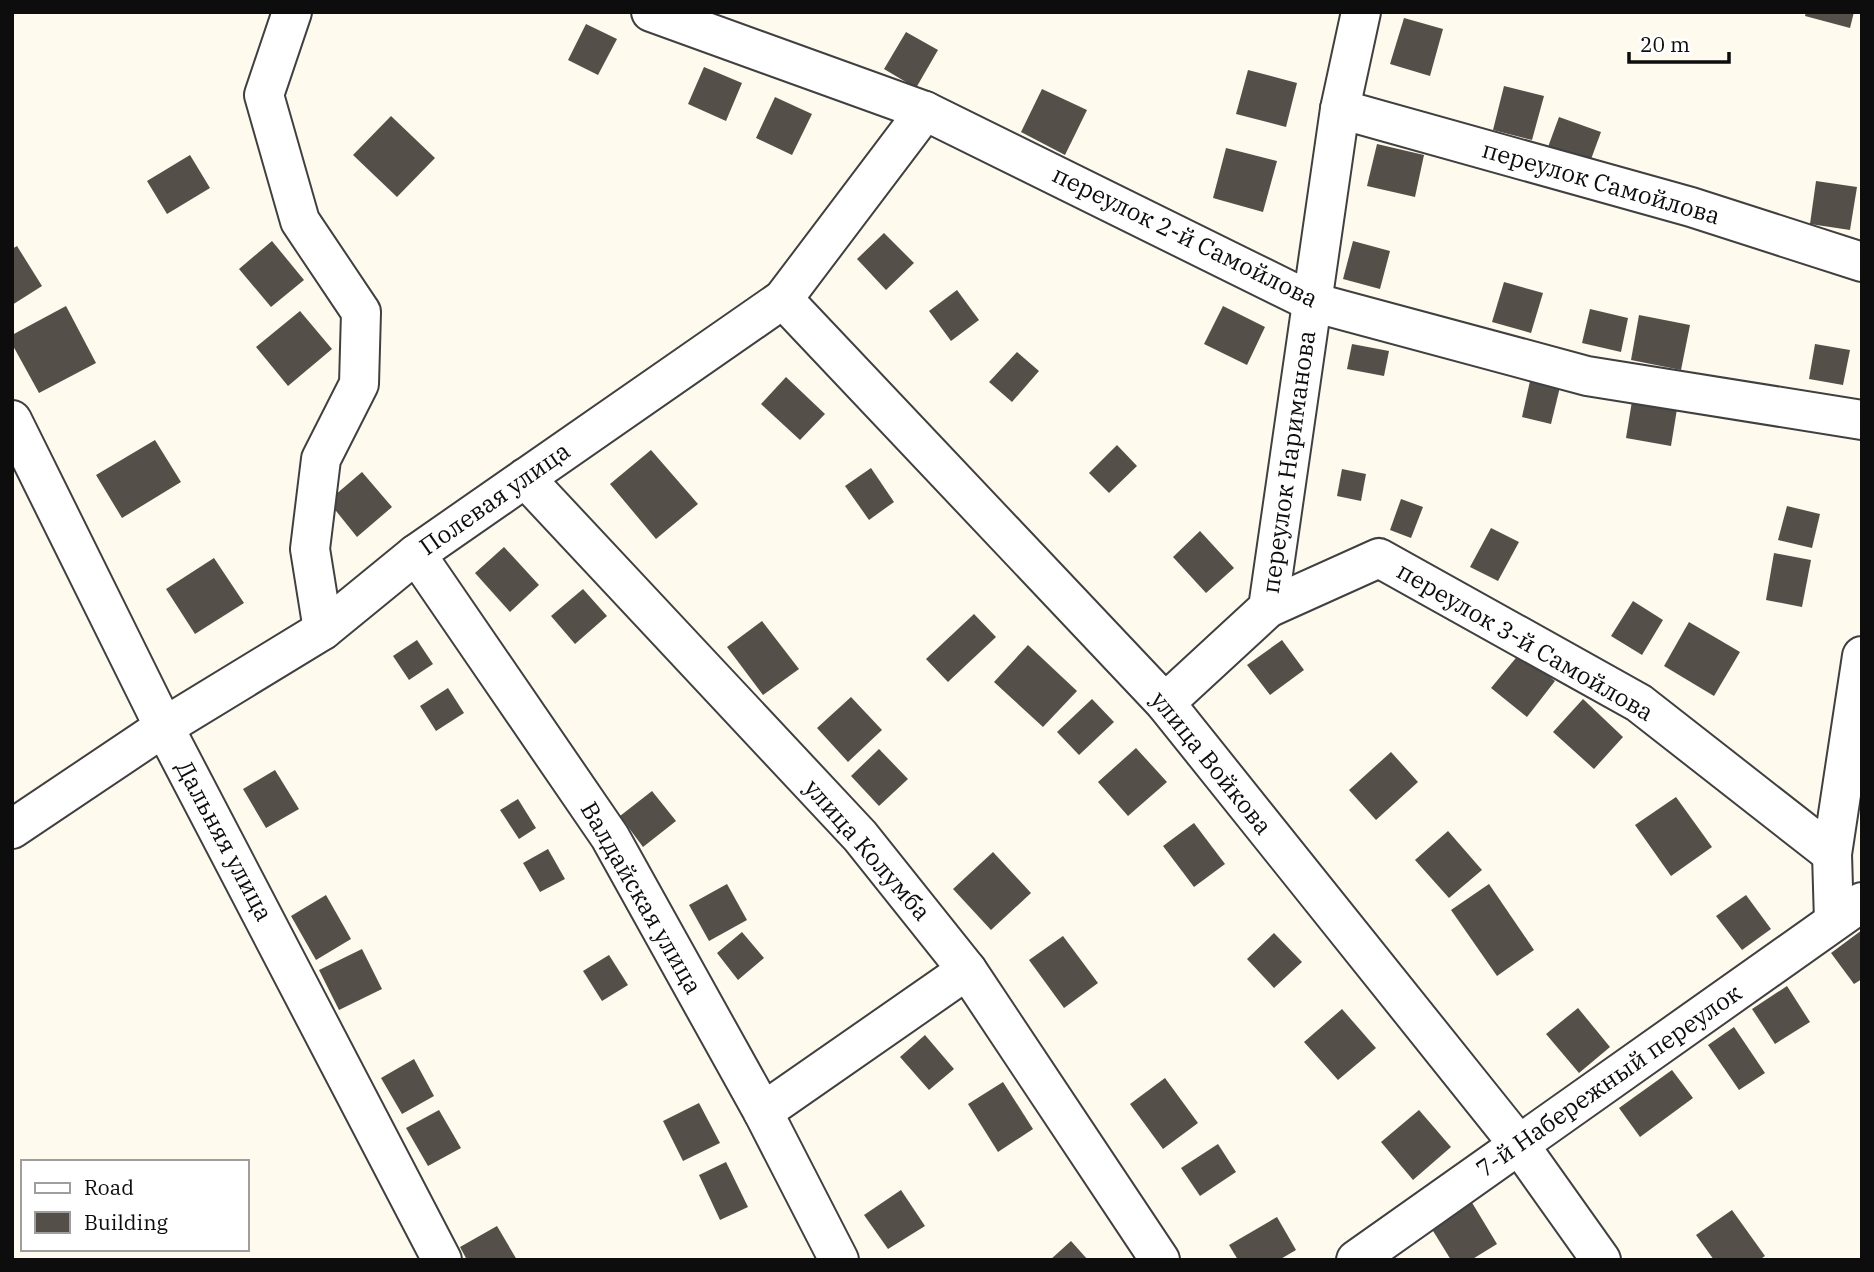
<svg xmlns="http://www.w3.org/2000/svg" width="1874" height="1272" viewBox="0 0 1874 1272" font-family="'IBM Plex Serif',serif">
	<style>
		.building { fill: #554f4a }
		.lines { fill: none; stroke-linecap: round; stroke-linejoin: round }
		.minor-casing { stroke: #404040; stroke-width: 42 }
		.minor { stroke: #fff; stroke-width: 38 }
		.labels { text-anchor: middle; stroke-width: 7; stroke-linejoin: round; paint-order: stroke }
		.street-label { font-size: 24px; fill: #0d0d0d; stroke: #fff }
	</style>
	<rect width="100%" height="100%" fill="#fefbee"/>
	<g class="building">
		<path d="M1806 12H1854L1850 28 1805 16Z"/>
		<path d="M1404 18 1443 29 1430 76 1390 64Z"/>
		<path d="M586 24 617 39 598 75 568 60Z"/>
		<path d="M906 32 938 50 916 88 884 69Z"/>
		<path d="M704 67 742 83 726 121 688 104Z"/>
		<path d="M1248 70 1297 83 1286 127 1236 114Z"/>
		<path d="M1504 86 1544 96 1532 140 1493 130Z"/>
		<path d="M1042 89 1087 110 1065 155 1021 132Z"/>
		<path d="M775 97 812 114 792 155 756 138Z"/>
		<path d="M391 116 435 158 397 197 353 155Z"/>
		<path d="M1559 117 1601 132 1590 162 1548 147Z"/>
		<path d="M1377 144 1424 155 1415 197 1367 186Z"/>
		<path d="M1226 148 1277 161 1263 212 1213 198Z"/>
		<path d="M190 155 210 188 167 214 147 181Z"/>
		<path d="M1816 181 1857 187 1850 230 1810 224Z"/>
		<path d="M884 233 914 263 886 290 857 259Z"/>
		<path d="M272 241 304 280 271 307 239 269Z"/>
		<path d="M1353 241 1390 251 1380 289 1343 279Z"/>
		<path d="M17 246 42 286 12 305V249Z"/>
		<path d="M1504 282 1543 293 1531 333 1492 322Z"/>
		<path d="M957 290 979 320 951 341 929 311Z"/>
		<path d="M66 306 96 363 39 393 12 344V335Z"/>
		<path d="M1223 306 1265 327 1247 365 1204 344Z"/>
		<path d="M1590 309 1628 318 1621 352 1582 343Z"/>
		<path d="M300 311 332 349 288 386 256 347Z"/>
		<path d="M1639 315 1690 325 1681 370 1631 360Z"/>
		<path d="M1352 344 1389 351 1384 376 1347 369Z"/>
		<path d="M1815 344 1850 350 1843 385 1809 379Z"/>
		<path d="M1017 352 1039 371 1012 402 989 382Z"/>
		<path d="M786 377 825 414 800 440 761 404Z"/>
		<path d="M1530 381 1560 387 1551 424 1522 417Z"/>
		<path d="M1632 401 1677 409 1671 446 1626 438Z"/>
		<path d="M155 440 181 482 122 518 96 475Z"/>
		<path d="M1117 445 1137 466 1109 493 1089 473Z"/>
		<path d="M651 450 698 504 656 539 610 484Z"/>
		<path d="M871 468 894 502 869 520 845 486Z"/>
		<path d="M1342 469 1366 474 1361 501 1337 496Z"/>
		<path d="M362 472 392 507 357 537 328 501Z"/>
		<path d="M1401 499 1423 507 1411 538 1390 530Z"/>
		<path d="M1787 506 1820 514 1812 548 1778 540Z"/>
		<path d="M1491 528 1519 542 1498 581 1470 567Z"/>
		<path d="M1200 531 1234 568 1206 593 1173 557Z"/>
		<path d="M504 547 539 585 510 612 475 573Z"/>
		<path d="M1774 553 1811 560 1802 607 1766 600Z"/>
		<path d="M214 558 244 603 195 634 166 589Z"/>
		<path d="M583 589 607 616 575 644 551 616Z"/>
		<path d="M1633 601 1663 620 1642 655 1611 636Z"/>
		<path d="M974 614 996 637 948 682 926 659Z"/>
		<path d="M762 621 799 669 763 695 727 647Z"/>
		<path d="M1689 622 1740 652 1714 696 1664 666Z"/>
		<path d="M417 640 433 664 409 680 393 656Z"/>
		<path d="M1282 640 1304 670 1270 695 1247 665Z"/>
		<path d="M1028 645 1077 691 1043 727 994 682Z"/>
		<path d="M1520 653 1555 681 1527 717 1491 688Z"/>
		<path d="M448 688 464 713 436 731 420 706Z"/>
		<path d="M851 697 882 730 848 762 817 728Z"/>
		<path d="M1092 699 1114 722 1079 755 1057 732Z"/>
		<path d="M1583 699 1623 737 1594 769 1553 732Z"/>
		<path d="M1136 748 1167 782 1128 816 1098 782Z"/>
		<path d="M879 749 908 779 879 806 851 776Z"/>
		<path d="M1391 752 1418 782 1376 820 1349 790Z"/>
		<path d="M275 770 299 809 266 828 243 789Z"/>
		<path d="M652 791 676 821 643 847 620 816Z"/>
		<path d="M1676 797 1712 847 1671 876 1635 825Z"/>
		<path d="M518 799 536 828 519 839 500 810Z"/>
		<path d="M1194 823 1225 864 1194 887 1163 846Z"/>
		<path d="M1448 831 1482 870 1449 898 1415 860Z"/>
		<path d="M548 849 565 879 540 892 523 863Z"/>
		<path d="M993 852 1031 893 991 930 953 889Z"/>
		<path d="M727 884 747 920 709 941 689 905Z"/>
		<path d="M1489 884 1534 950 1497 976 1451 910Z"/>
		<path d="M326 895 351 939 316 960 291 916Z"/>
		<path d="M1746 895 1771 929 1742 950 1716 916Z"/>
		<path d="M1862 930V979L1854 984 1831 953Z"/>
		<path d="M742 932 764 958 738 980 717 953Z"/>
		<path d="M1274 933 1302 962 1274 988 1247 959Z"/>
		<path d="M1063 936 1098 983 1064 1008 1029 960Z"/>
		<path d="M362 949 382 989 339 1010 319 970Z"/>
		<path d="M609 955 628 985 602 1001 583 971Z"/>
		<path d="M1787 986 1810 1022 1775 1044 1752 1009Z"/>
		<path d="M1578 1008 1610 1047 1579 1073 1546 1034Z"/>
		<path d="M1342 1009 1376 1048 1338 1080 1304 1042Z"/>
		<path d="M1734 1027 1765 1073 1739 1090 1708 1045Z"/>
		<path d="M925 1035 954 1069 929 1090 900 1057Z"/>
		<path d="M414 1059 434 1096 402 1114 381 1078Z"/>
		<path d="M1672 1070 1693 1098 1640 1137 1619 1108Z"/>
		<path d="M1165 1078 1198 1123 1163 1149 1130 1104Z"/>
		<path d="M1003 1082 1033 1129 998 1152 968 1104Z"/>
		<path d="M699 1103 720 1143 683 1161 663 1121Z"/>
		<path d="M439 1110 461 1148 428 1166 406 1128Z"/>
		<path d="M1419 1110 1451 1147 1413 1180 1381 1142Z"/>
		<path d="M1218 1144 1236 1172 1200 1196 1181 1168Z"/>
		<path d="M726 1162 748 1207 720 1220 699 1175Z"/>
		<path d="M901 1190 925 1226 888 1249 864 1215Z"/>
		<path d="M1471 1201 1497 1244 1471 1260H1451L1430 1226Z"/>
		<path d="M1732 1210 1765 1256 1759 1260H1714L1696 1235Z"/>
		<path d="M1277 1217 1296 1250 1279 1260H1238L1229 1245Z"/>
		<path d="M497 1226 517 1260H467L460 1247Z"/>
		<path d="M1071 1241 1088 1260H1050Z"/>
	</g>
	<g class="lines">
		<defs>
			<g id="minor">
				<path d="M292 12 264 95 300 221 361 312 359 384 321 459 310 549 323 630"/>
				<path d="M651 12 925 111 1312 302 1587 376 1862 420"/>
				<path d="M1340 109 1691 207 1862 262"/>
				<path d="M783 299 1165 703 1520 1146 1601 1260"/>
				<path d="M12 420 164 727 442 1260"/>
				<path d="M525 478 860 836 967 970 1160 1260"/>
				<path d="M416 554 610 837 763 1112 839 1260"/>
				<path d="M1268 608 1379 558 1639 703 1832 854"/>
				<path d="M1165 703 1268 608 1340 109 1361 12"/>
				<path d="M12 829 164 727 323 630 416 554 783 299 925 111"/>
				<path d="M1834 921 1832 854 1862 656"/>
				<path d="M763 1112 967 970"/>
				<path d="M1356 1260 1862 902"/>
			</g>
		</defs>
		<use href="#minor" class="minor-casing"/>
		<use href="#minor" class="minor"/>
	</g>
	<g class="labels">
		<g class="street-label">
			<text transform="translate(1601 183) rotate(16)" y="8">переулок Самойлова</text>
			<text transform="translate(1185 237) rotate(26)" y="8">переулок 2-й Самойлова</text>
			<text transform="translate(1289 462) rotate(-82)" y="8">переулок Нариманова</text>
			<text transform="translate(495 499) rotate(-35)" y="8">Полевая улица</text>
			<text transform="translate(1525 642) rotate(30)" y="8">переулок 3-й Самойлова</text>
			<text transform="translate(1211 763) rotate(51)" y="8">улица Войкова</text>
			<text transform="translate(224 841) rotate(62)" y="8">Дальняя улица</text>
			<text transform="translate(867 850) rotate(49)" y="8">улица Колумба</text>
			<text transform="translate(641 898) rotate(60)" y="8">Валдайская улица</text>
			<text transform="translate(1609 1081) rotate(-35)" y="8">7-й Набережный переулок</text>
		</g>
	</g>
	<rect width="1874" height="1272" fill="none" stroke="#0d0d0d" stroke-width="28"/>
	<rect x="21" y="1160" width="228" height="91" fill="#ffffff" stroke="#9e9e9e" stroke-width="2"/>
	<rect x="35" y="1183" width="35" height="10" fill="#ffffff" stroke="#9e9e9e" stroke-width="2"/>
	<text x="84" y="1195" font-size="21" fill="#0d0d0d">Road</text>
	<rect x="35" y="1212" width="35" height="21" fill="#554f4a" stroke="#9e9e9e" stroke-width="2"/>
	<text x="84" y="1230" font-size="21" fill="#0d0d0d">Building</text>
	<path d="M1629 52v10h100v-10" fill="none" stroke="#0d0d0d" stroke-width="3.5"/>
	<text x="1640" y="52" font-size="21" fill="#0d0d0d" stroke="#ffffff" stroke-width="5" paint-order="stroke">20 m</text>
</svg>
